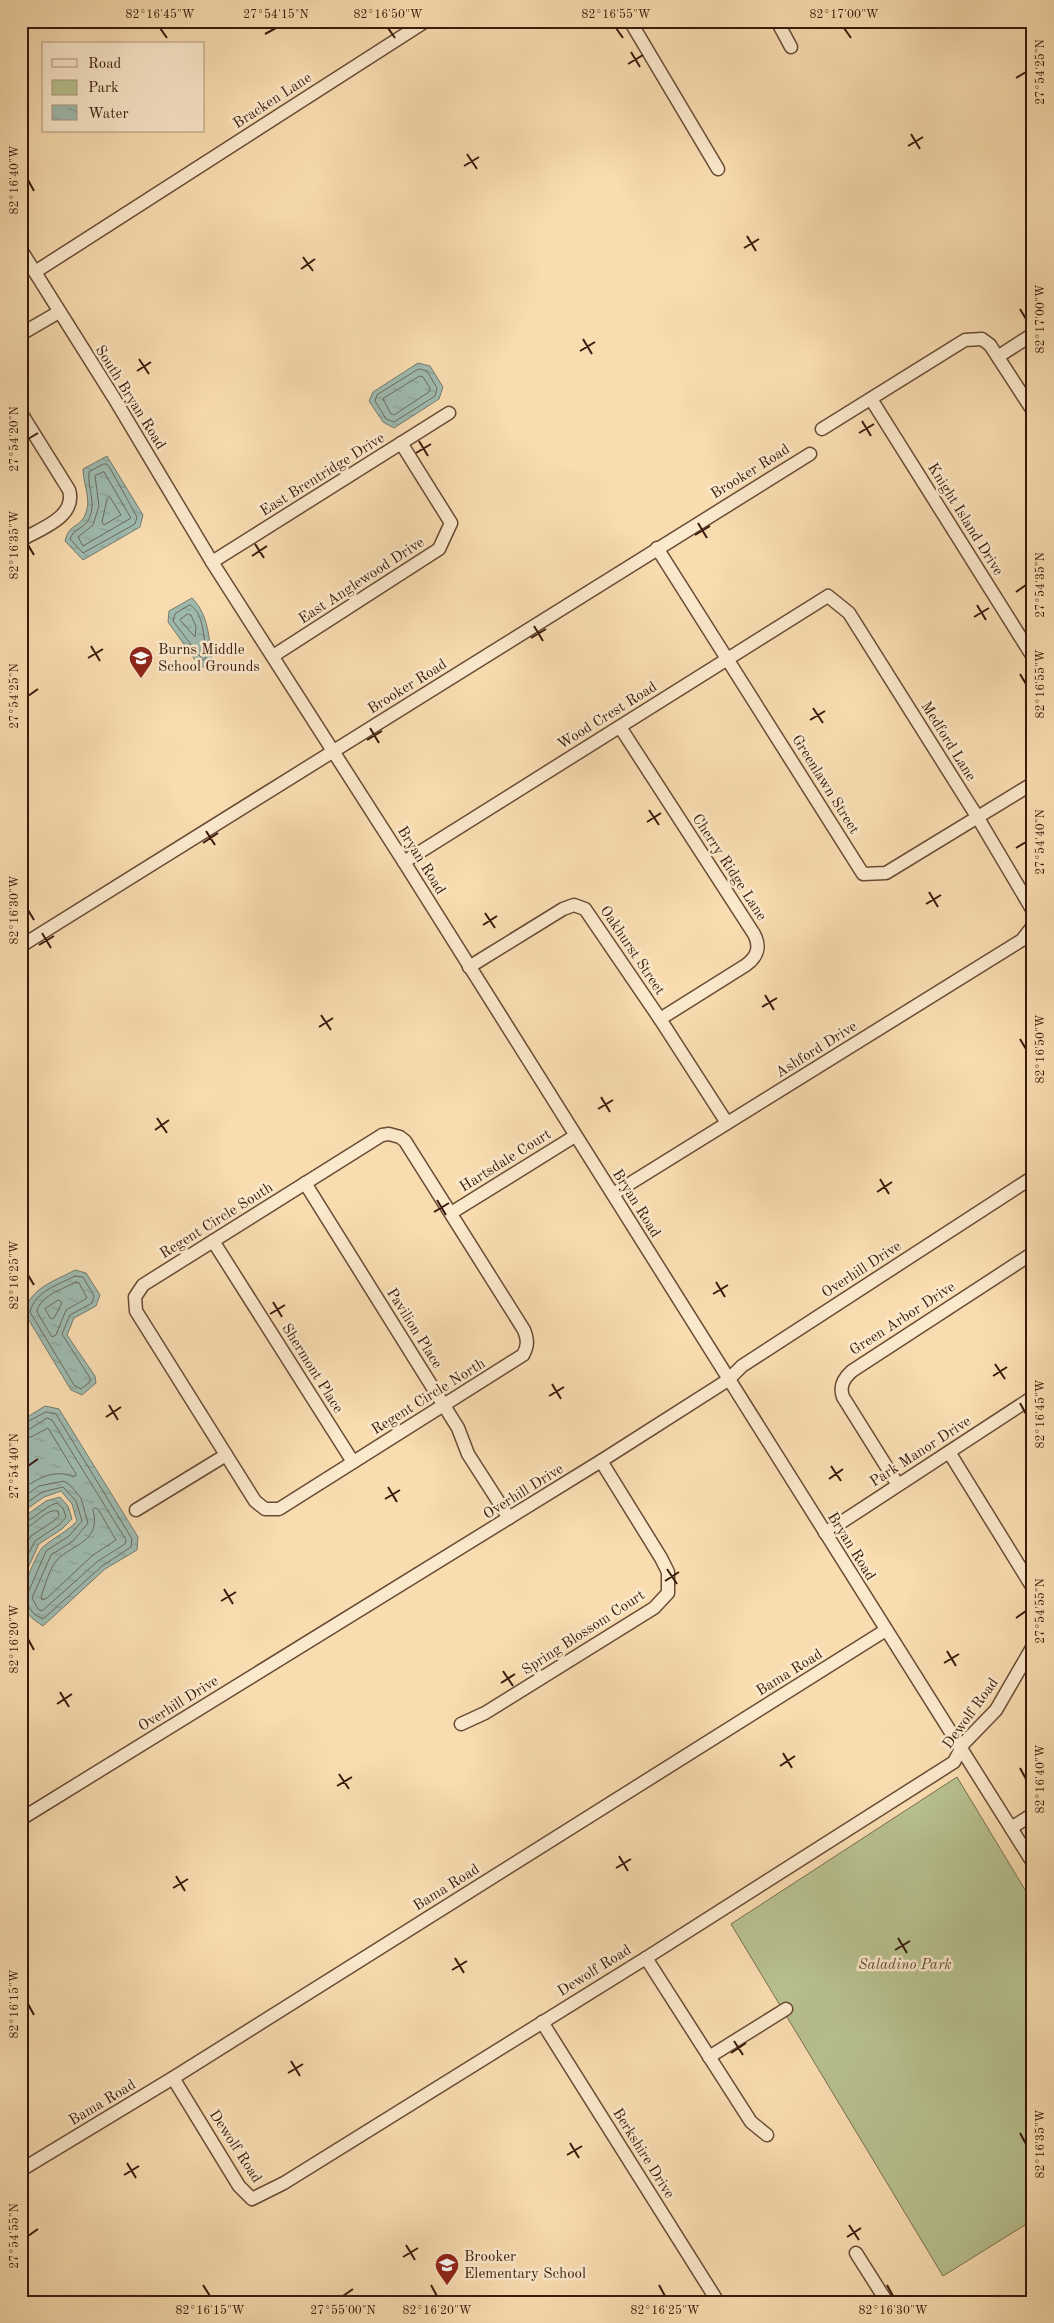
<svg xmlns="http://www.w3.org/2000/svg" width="1054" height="2323" viewBox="0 0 1054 2323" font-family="'Old Standard TT',serif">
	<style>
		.green { fill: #b8c290; stroke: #786e4e }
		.water { fill: url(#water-ripples); stroke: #767b6e }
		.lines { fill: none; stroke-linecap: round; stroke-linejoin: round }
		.shore { stroke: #6c6a5e; stroke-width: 1 }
		.minor-casing { stroke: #694b35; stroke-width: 15 }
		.minor { stroke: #fbe9cc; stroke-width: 12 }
		.ticks { fill: none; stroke: #391a0c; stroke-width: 2 }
		.labels { text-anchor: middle; stroke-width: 5; stroke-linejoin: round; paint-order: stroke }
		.street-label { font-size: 15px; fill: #391a0c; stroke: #fbe9cc }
		.poi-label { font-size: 15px; fill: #391a0c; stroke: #fbe9cc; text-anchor: start }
		.park-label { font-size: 15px; font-style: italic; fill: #5f4c34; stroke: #fbe9cc }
		.neatline { fill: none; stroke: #391a0c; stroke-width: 2 }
		.ticks-label { font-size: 12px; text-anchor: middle; fill: #391a0c }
	</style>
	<defs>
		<pattern id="water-ripples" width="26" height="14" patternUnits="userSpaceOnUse" patternTransform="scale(1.25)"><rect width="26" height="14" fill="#9ebbb0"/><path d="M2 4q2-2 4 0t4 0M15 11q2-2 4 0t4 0" fill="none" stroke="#89a096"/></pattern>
	</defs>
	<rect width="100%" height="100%" fill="#f9ddb1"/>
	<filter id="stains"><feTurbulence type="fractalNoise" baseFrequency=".004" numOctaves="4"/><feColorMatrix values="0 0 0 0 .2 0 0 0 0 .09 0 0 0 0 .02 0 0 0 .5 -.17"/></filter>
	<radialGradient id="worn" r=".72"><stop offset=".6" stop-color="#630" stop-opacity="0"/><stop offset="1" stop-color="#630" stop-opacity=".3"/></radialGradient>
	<path class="green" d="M957 1777 1033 1903V2220L943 2276 731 1924Z"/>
	<g class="water">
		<path d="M418 363 430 366 443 387 439 399 394 428 383 422 369 401 373 392Z"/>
		<path d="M107 456 143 515 140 527 83 560 65 541C69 524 78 528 84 517 93 501 83 485 83 469Z"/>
		<path d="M192 598C209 615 209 639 212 662L201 668 168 622 169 611Z"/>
		<path d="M75 1270 86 1273 100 1295 96 1306 74 1318 67 1335 95 1376 96 1383 82 1395 71 1390 24 1312C32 1287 53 1282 75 1270Z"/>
		<path d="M45 1406 59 1409 138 1537 137 1550 105 1569 43 1626C34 1620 26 1615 22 1604 19 1596 36 1553 43 1547 54 1537 67 1532 77 1521L72 1504 61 1491 44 1497 21 1513V1421Z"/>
		<path d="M60 1497 68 1506 72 1519 62 1529 39 1544 21 1583V1519L46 1501Z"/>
	</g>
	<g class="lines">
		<g class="shore">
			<path d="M419 369 427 371 437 388 435 396 394 422 386 419 375 401 377 395Z"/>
			<path d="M420 376 423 377 430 388 429 392 394 415 391 414 383 399Z"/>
			<path d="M104 464H107L111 470 137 517 135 524 83 553 70 539C73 529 85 528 89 519 97 502 87 489 89 472Z"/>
			<path d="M104 472 131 518 83 546 78 537 93 525 99 506 95 476Z"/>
			<path d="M110 497 121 515 104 525 102 522 107 499Z"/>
			<path d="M190 605C205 613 204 643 206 658L203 660 173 621 175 614Z"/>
			<path d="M188 614 191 615 196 627 195 637 180 620Z"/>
			<path d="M75 1276 83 1277 94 1296 92 1303 70 1315 62 1334 90 1378V1382L81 1389 74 1385 30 1312C35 1291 58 1285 75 1276Z"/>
			<path d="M76 1282 79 1283 87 1298 66 1310 56 1335 52 1337 37 1312C39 1296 63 1289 76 1282Z"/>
			<path d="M59 1300 62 1303 54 1318 51 1319 45 1309Z"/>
			<path d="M21 1425 46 1412 56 1414 132 1539 131 1547 102 1566 43 1619 34 1614 26 1603 21 1602"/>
			<path d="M21 1431 28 1430 47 1418 52 1420 126 1540 125 1544 98 1561 42 1611 38 1609 32 1598 51 1555 73 1541 88 1523 81 1498 70 1485 64 1481 39 1486 21 1499"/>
			<path d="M21 1439 31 1437 48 1428 76 1474 74 1477C55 1468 36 1479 21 1490"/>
			<path d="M21 1507 42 1492 63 1487 76 1501 82 1521 69 1536 46 1551 28 1593 21 1596"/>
			<path d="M95 1508 98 1509 116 1540 93 1555 47 1598 42 1600 41 1597C45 1586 49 1569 57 1560 72 1544 102 1542 93 1510Z"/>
			<path d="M21 1523C34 1521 44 1506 57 1503L63 1508 66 1517 59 1525 35 1541 21 1568"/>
			<path d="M21 1529C34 1528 45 1508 58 1511L59 1516 55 1520 31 1536 21 1554"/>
		</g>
		<defs>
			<g id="minor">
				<path d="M630 21 718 169"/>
				<path d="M777 21 791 47"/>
				<path d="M21 250 114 398 212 562 404 862 1033 1863"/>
				<path d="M35 272 426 21"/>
				<path d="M21 334 59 312"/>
				<path d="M999 356 1033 334"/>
				<path d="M871 399 1033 657"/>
				<path d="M21 413 69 490C77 517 40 529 21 540"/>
				<path d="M822 429 965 340 982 339 990 345 1033 411"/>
				<path d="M657 548 863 874 886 873 1032 784"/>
				<path d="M212 562 449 413"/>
				<path d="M273 656 439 549 451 523 401 443"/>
				<path d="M620 727 754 934C761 947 757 957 746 965L660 1019"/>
				<path d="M404 862 828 596 849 613 978 818 1033 911"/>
				<path d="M21 946 810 454"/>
				<path d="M469 967 563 909 574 905 585 909 660 1019 727 1123"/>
				<path d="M389 1134 400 1137 405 1141 524 1330C528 1340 528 1346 523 1355L279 1509H265L255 1501 136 1311 135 1297 143 1285 382 1135Z"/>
				<path d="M305 1183 458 1428 468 1454 509 1518"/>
				<path d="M613 1194 1022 940 1033 926"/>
				<path d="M451 1213 575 1136"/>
				<path d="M213 1241 353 1462"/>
				<path d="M949 1452 1033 1588"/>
				<path d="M898 1485 843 1397C839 1386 844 1378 852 1371L1033 1253"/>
				<path d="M136 1510 226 1455"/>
				<path d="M825 1533 1033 1397"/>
				<path d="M461 1724 485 1713 654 1608 668 1593V1572L661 1558 601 1461"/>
				<path d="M21 1819 601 1461 728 1380 742 1366 1033 1177"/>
				<path d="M1011 1828 1033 1814"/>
				<path d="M646 1958 751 2122 767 2135"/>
				<path d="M542 2022 718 2302"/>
				<path d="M709 2057 786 2009"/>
				<path d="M173 2078 239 2186 252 2199 284 2183 646 1958 954 1762 964 1743 996 1710 1033 1646"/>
				<path d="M21 2170 173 2078 886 1630"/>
				<path d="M856 2253 887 2302"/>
			</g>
		</defs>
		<use href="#minor" class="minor-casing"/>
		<use href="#minor" class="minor"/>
	</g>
	<path class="ticks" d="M160 28 167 38M388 28 395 38M616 28 623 38M844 28 851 38M265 34 276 28M631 52 640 67M628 64 643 55M1016 78 1026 72M911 134 920 149M908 146 923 137M467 154 477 169M464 166 479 157M28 180 34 191M747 236 756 251M744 248 759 239M303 257 313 271M301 269 315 259M1020 309 1026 319M583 339 592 354M580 351 595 342M139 359 149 374M137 371 151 362M862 421 871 436M859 433 874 424M28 439 38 433M419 441 428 456M416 453 431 444M698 523 707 538M695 535 710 526M255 544 264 558M28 545 34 555M252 556 267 546M1016 592 1026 585M977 605 986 620M974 617 989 608M534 626 543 641M531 638 546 629M91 646 100 661M88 658 103 649M1020 674 1026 684M28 696 38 689M813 708 823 723M810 720 825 711M370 728 379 743M367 740 382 731M649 810 659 825M647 822 661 813M206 831 215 845M203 843 218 833M1016 848 1026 842M929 892 938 907M926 904 941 895M28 910 34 920M485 913 495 928M483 925 497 916M42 933 51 948M39 945 54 936M765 995 774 1010M762 1007 777 998M321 1015 331 1030M319 1027 333 1018M1020 1039 1026 1049M601 1097 610 1112M598 1109 613 1100M157 1118 167 1133M155 1130 169 1120M880 1179 889 1194M877 1192 892 1182M437 1200 446 1215M434 1212 449 1203M28 1275 34 1285M716 1282 725 1297M713 1294 728 1285M273 1302 282 1317M270 1314 285 1305M995 1364 1005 1379M993 1376 1007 1367M552 1384 561 1399M549 1396 564 1387M1020 1403 1026 1414M109 1405 118 1420M106 1417 121 1407M28 1466 38 1459M831 1466 841 1481M829 1479 843 1469M388 1487 397 1502M385 1499 400 1490M667 1569 677 1584M665 1581 679 1572M224 1589 233 1604M221 1601 236 1592M1016 1618 1026 1611M28 1639 34 1650M947 1651 956 1666M944 1663 959 1654M503 1671 513 1686M501 1683 515 1674M60 1692 69 1707M57 1704 72 1694M783 1753 792 1768M780 1766 795 1756M1020 1768 1026 1779M339 1774 349 1789M337 1786 352 1777M619 1856 628 1871M616 1868 631 1859M176 1876 185 1891M173 1888 188 1879M898 1938 907 1953M895 1950 910 1941M455 1958 464 1973M452 1970 467 1961M28 2004 34 2015M734 2041 743 2055M731 2053 746 2043M291 2061 300 2076M288 2073 303 2064M1020 2133 1026 2144M570 2143 579 2158M567 2155 582 2146M127 2163 136 2178M124 2175 139 2166M849 2225 859 2240M28 2236 38 2229M847 2237 861 2228M406 2245 415 2260M403 2257 418 2248M203 2285 210 2296M431 2285 437 2296M659 2285 665 2296M887 2285 893 2296M343 2296 353 2289"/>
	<defs>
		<symbol id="school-pin" viewBox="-11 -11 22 30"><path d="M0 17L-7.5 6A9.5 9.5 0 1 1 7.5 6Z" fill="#8f2418" stroke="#fbe9cc"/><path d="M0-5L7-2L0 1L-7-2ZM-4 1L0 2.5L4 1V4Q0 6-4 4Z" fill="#fff"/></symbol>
	</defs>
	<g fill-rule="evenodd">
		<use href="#school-pin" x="127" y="644" width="28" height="38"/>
		<use href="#school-pin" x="433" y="2251" width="28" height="38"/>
	</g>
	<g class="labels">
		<g class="street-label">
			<text transform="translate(272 100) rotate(-33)" y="5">Bracken Lane</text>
			<text transform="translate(131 397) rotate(58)" y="5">South Bryan Road</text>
			<text transform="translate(750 471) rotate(-32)" y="5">Brooker Road</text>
			<text transform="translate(322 474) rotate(-32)" y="5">East Brentridge Drive</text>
			<text transform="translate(966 519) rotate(58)" y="5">Knight Island Drive</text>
			<text transform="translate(361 580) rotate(-33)" y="5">East Anglewood Drive</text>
			<text transform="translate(407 686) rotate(-32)" y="5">Brooker Road</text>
			<text transform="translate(607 715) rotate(-32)" y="5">Wood Crest Road</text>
			<text transform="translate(949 741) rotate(58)" y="5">Medford Lane</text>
			<text transform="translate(826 784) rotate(58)" y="5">Greenlawn Street</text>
			<text transform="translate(422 860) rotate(58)" y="5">Bryan Road</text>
			<text transform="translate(730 867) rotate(57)" y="5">Cherry Ridge Lane</text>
			<text transform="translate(633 950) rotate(56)" y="5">Oakhurst Street</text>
			<text transform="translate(816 1049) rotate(-32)" y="5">Ashford Drive</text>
			<text transform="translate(505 1160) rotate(-32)" y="5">Hartsdale Court</text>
			<text transform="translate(637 1203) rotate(58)" y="5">Bryan Road</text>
			<text transform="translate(216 1220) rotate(-32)" y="5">Regent Circle South</text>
			<text transform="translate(861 1269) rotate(-33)" y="5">Overhill Drive</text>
			<text transform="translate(902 1318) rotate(-33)" y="5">Green Arbor Drive</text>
			<text transform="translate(415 1328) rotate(58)" y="5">Pavilion Place</text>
			<text transform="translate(313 1368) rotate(58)" y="5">Shermont Place</text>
			<text transform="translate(428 1396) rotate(-32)" y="5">Regent Circle North</text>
			<text transform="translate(920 1451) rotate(-33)" y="5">Park Manor Drive</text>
			<text transform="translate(523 1491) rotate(-32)" y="5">Overhill Drive</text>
			<text transform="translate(852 1546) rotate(58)" y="5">Bryan Road</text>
			<text transform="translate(583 1632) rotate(-33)" y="5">Spring Blossom Court</text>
			<text transform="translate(789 1672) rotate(-32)" y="5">Bama Road</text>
			<text transform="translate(178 1703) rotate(-32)" y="5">Overhill Drive</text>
			<text transform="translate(970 1713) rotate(-54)" y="5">Dewolf Road</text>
			<text transform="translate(446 1887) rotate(-32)" y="5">Bama Road</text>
			<text transform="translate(594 1970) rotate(-32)" y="5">Dewolf Road</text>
			<text transform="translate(102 2102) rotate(-31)" y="5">Bama Road</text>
			<text transform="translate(236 2146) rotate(57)" y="5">Dewolf Road</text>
			<text transform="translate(644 2153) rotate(58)" y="5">Berkshire Drive</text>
		</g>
		<g class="poi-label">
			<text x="158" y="654">Burns Middle<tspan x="158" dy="17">School Grounds</tspan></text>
			<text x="464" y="2261">Brooker<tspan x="464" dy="17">Elementary School</tspan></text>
		</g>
		<g class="park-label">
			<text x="905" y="1969">Saladino Park</text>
		</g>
	</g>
	<rect width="1054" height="2323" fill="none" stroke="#f9ddb1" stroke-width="55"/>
	<rect x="42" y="42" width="162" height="90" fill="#fbe9cc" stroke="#ad967f"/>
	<rect x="52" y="59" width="25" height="8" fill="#fbe9cc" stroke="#ad967f"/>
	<text x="88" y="68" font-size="15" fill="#391a0c">Road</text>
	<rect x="52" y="80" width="25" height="15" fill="#b8c290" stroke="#ad967f"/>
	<text x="88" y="92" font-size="15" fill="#391a0c">Park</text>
	<rect x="52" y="105" width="25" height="15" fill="url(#water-ripples)" stroke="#ad967f"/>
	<text x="88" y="118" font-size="15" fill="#391a0c">Water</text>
	<rect x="28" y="28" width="998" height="2268" class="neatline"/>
	<g class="ticks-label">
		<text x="160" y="18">82°16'45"W</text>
		<text x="276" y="18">27°54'15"N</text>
		<text x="388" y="18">82°16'50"W</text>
		<text x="616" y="18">82°16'55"W</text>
		<text x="844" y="18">82°17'00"W</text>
		<text transform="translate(1040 72) rotate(-90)" y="4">27°54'25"N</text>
		<text transform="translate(14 180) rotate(-90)" y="4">82°16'40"W</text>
		<text transform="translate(1040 319) rotate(-90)" y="4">82°17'00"W</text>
		<text transform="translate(14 439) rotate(-90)" y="4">27°54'20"N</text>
		<text transform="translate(14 545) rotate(-90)" y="4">82°16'35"W</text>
		<text transform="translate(1040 585) rotate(-90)" y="4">27°54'35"N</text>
		<text transform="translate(1040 684) rotate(-90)" y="4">82°16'55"W</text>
		<text transform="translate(14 696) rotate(-90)" y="4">27°54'25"N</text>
		<text transform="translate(1040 842) rotate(-90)" y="4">27°54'40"N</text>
		<text transform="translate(14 910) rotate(-90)" y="4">82°16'30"W</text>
		<text transform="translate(1040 1049) rotate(-90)" y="4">82°16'50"W</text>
		<text transform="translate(14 1275) rotate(-90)" y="4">82°16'25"W</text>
		<text transform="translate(1040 1414) rotate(-90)" y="4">82°16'45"W</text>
		<text transform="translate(14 1466) rotate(-90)" y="4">27°54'40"N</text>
		<text transform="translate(1040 1611) rotate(-90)" y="4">27°54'55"N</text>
		<text transform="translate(14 1639) rotate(-90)" y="4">82°16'20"W</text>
		<text transform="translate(1040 1779) rotate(-90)" y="4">82°16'40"W</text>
		<text transform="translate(14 2004) rotate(-90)" y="4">82°16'15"W</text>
		<text transform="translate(1040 2144) rotate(-90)" y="4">82°16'35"W</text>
		<text transform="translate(14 2236) rotate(-90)" y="4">27°54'55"N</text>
		<text x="210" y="2314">82°16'15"W</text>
		<text x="343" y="2314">27°55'00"N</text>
		<text x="437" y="2314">82°16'20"W</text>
		<text x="665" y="2314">82°16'25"W</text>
		<text x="893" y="2314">82°16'30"W</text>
	</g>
	<rect width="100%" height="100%" filter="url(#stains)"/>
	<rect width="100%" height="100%" fill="url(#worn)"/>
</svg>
